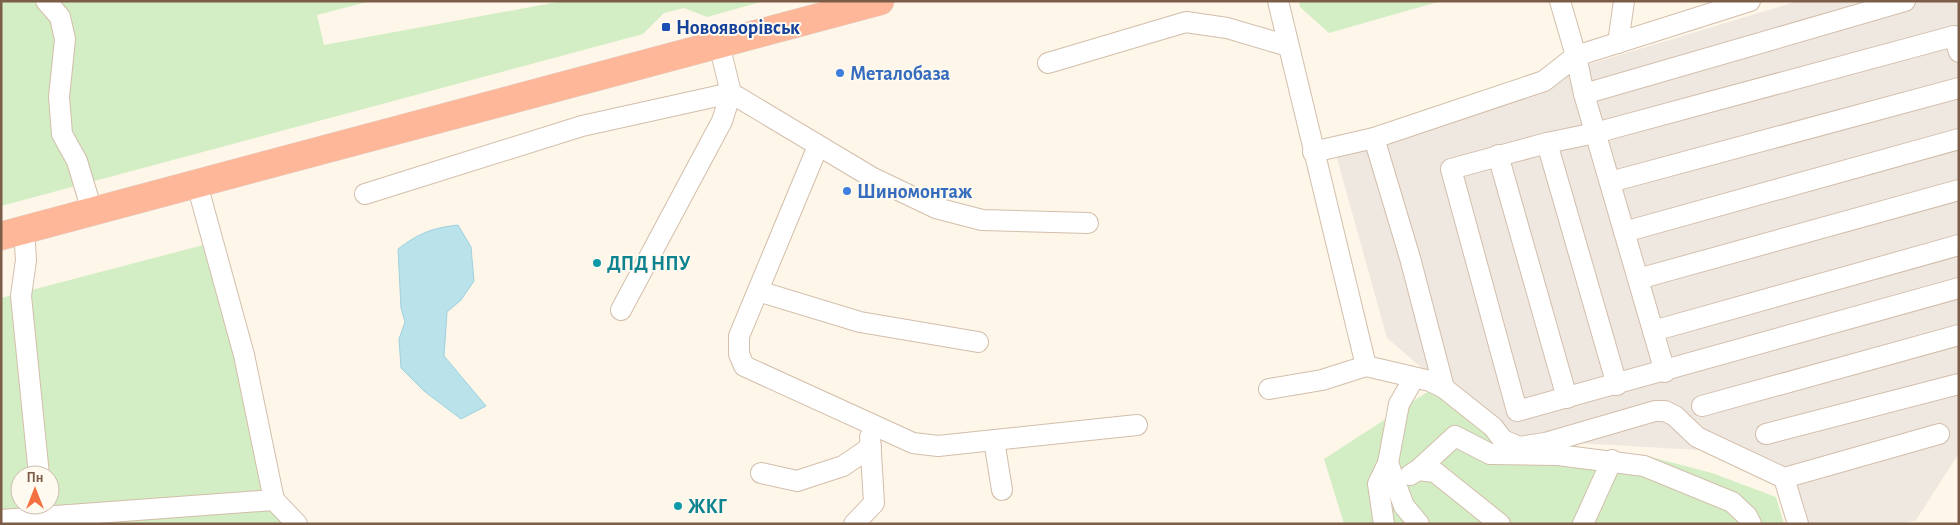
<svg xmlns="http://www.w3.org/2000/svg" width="1960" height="525" viewBox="0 0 1960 525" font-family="'Alegreya Sans',sans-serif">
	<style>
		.industrial { fill: #efe8e1 }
		.green { fill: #d3eec4; fill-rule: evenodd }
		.water { fill: #b9e2eb; stroke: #9ed1de }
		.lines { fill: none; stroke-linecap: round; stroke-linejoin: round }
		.minor-casing { stroke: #d3beab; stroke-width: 22 }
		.highway-casing { stroke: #ddd5cf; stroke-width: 29 }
		.minor { stroke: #fff; stroke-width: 20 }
		.highway { stroke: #feb799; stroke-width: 28 }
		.transit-dot { fill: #1a4fb4; stroke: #fffaf0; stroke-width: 2 }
		.shop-dot { fill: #3f7fe0; stroke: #fffaf0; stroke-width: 2 }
		.culture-dot { fill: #0f9aa8; stroke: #fffaf0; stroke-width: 2 }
		.labels { text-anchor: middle; stroke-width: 4; stroke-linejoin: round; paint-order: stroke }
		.transit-label { font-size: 20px; font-weight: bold; fill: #164399; stroke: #fffaf0; text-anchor: start }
		.shop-label { font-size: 20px; font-weight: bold; fill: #366cbe; stroke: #fffaf0; text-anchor: start }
		.culture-label { font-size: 20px; font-weight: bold; fill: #0d838f; stroke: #fffaf0; text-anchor: start }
	</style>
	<rect width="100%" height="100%" fill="#fef6e8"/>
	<path class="industrial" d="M1798 1H1959V453L1916 520 1901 524H1803L1790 481 1716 451 1508 439 1497 433 1387 338 1336 155 1567 71Z"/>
	<g class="green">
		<path d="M1 1H371L317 15 324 45 563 1H764L707 17 684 8 664 13 643 34 1 206Z"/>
		<path d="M1299 1H1441L1329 33 1300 7Z"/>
		<path d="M211 243 288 524H1V298ZM20 475H50V505H20Z"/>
		<path d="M1435 387 1490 437 1552 449 1647 456 1712 473 1776 497 1784 524H1344L1324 459Z"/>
	</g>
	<path class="water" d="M458 225 471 247 474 281 461 300 447 312 444 356 486 406 461 419 424 391 401 368 399 339 405 322 401 308 398 249C419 233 432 228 458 225Z"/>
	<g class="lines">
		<defs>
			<g id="minor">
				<path d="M46 1 60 17 65 39 59 97 62 134 77 161 92 211"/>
				<path d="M1278 1 1366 366 1430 381 1444 388 1493 427 1503 440 1519 447 1545 443 1655 411H1665L1675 416 1697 437 1784 478 1798 524"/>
				<path d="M1560 1 1576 56 1584 94 1665 372"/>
				<path d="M1618 43 1624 1"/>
				<path d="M719 44 731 93 873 178 936 208 982 220 1088 223"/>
				<path d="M1959 52 1954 36 1595 133 1547 143 1451 169 1517 411 1959 288"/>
				<path d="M1048 63 1186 22 1227 28 1288 46"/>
				<path d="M1584 94 1905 1"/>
				<path d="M1374 138 1410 258 1444 388"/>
				<path d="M1547 143 1617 385"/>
				<path d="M818 146 739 336V354L744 366 913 443 938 446 1137 425"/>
				<path d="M1313 152 1374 138 1544 81 1576 56 1750 1"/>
				<path d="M1498 155 1567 398"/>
				<path d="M1610 182 1959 88"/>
				<path d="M197 184 244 355 274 500 297 524"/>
				<path d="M365 194 582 126 731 93"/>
				<path d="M24 229 26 260 21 296 39 475"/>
				<path d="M1624 232 1959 139"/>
				<path d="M1638 279 1959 190"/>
				<path d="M758 291 860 322 978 342"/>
				<path d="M621 310 722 121 731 93"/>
				<path d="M1653 331 1959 245"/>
				<path d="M1414 378 1399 404 1388 463 1404 506 1419 524"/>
				<path d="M1269 389 1322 380 1366 366"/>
				<path d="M1702 406 1959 335"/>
				<path d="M1766 434 1959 384"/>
				<path d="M994 440 1002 490"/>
				<path d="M1418 470 1455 436 1490 454 1558 455 1644 466 1732 502 1747 516 1751 524"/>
				<path d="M761 473 797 481 843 466 871 447"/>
				<path d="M1410 475 1418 470 1435 472 1500 524"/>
				<path d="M1784 478 1939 434"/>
				<path d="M1 520 274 500"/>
				<path d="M854 524 874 503 870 437"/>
				<path d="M1384 524 1378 484 1388 463"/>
				<path d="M1583 524 1612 460"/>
			</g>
			<path id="highway" d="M1 236 880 1"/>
		</defs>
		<use href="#minor" class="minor-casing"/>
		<use href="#highway" class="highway-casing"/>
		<use href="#minor" class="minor"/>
		<use href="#highway" class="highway"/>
	</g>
	<rect class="transit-dot" x="661" y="22" width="10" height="10" rx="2.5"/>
	<g class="shop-dot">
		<circle cx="840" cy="73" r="5"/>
		<circle cx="847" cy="191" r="5"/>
	</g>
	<g class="culture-dot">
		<circle cx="597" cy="263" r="5"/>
		<circle cx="678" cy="506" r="5"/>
	</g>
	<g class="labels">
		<g class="transit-label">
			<text x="676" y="34">Новояворівськ</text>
		</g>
		<g class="shop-label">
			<text x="850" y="80">Металобаза</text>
			<text x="857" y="198">Шиномонтаж</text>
		</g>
		<g class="culture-label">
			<text x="607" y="270">ДПД НПУ</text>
			<text x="688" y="513">ЖКГ</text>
		</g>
	</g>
	<rect width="1960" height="525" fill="none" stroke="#7c5d48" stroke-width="5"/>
	<g transform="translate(35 490)"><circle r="24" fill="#fffaf0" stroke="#cbbbad"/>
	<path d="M0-4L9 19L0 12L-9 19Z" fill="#f47041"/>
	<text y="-8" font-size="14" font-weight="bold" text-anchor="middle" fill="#7c5d48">Пн</text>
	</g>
</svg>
